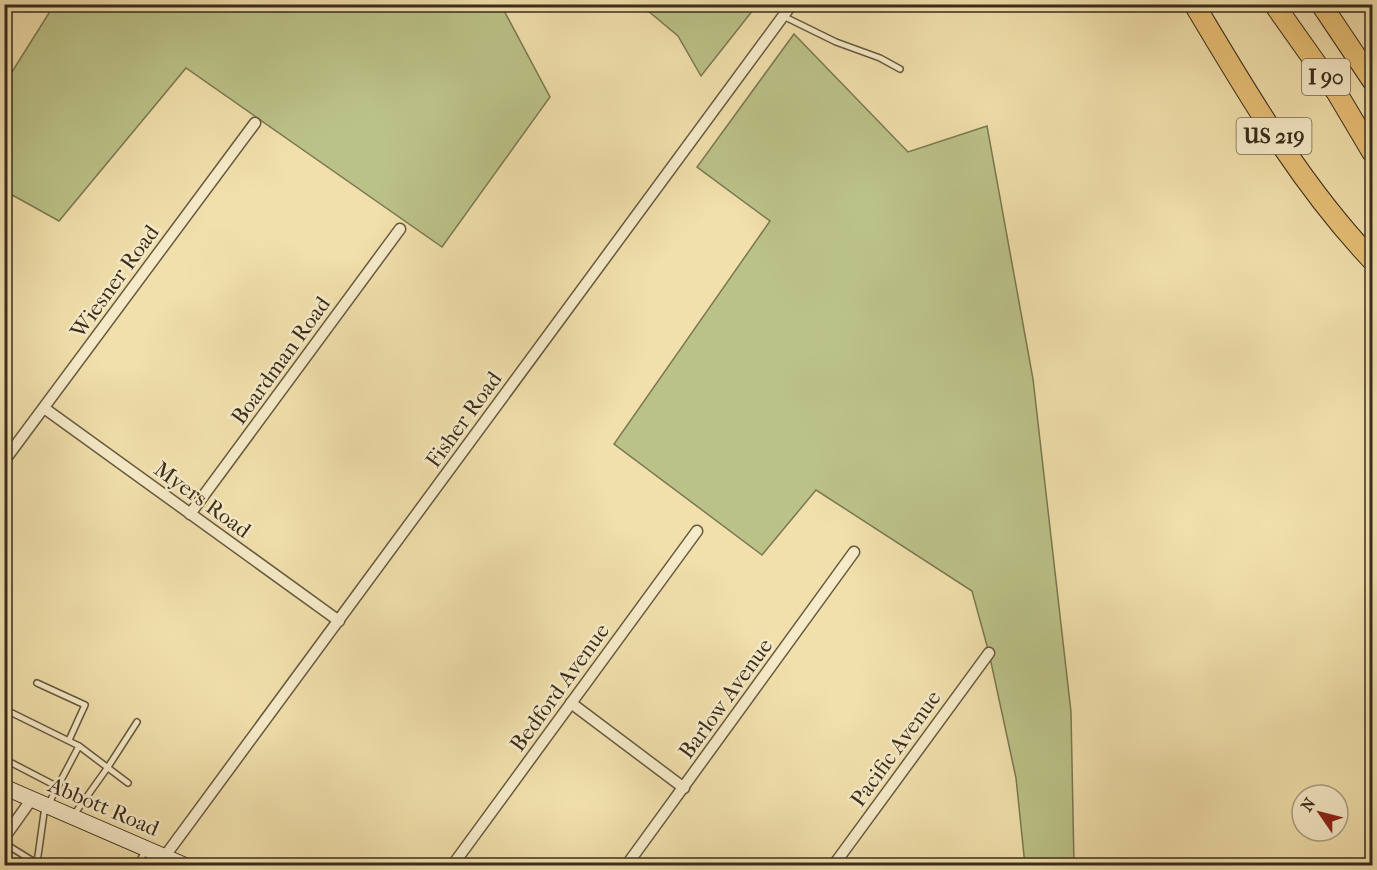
<svg xmlns="http://www.w3.org/2000/svg" width="1377" height="870" viewBox="0 0 1377 870" font-family="'IM FELL French Canon',serif">
	<style>
		.green { fill: #bbc288; stroke: #7a7752; stroke-width: 1.5 }
		.lines { fill: none; stroke-linecap: round; stroke-linejoin: round }
		.lane-casing { stroke: #675940; stroke-width: 8 }
		.street-casing { stroke: #675940; stroke-width: 13 }
		.secondary-casing { stroke: #392c1c; stroke-width: 17 }
		.highway-casing { stroke: #392c1c; stroke-width: 22 }
		.lane { stroke: #f6ebc9; stroke-width: 5 }
		.street { stroke: #f6ebc9; stroke-width: 10 }
		.secondary { stroke: #f6ebc9; stroke-width: 15 }
		.highway { stroke: #e8c076; stroke-width: 20 }
		.labels { text-anchor: middle; stroke-width: 5; stroke-linejoin: round; paint-order: stroke }
		.shield { fill: #f6ebc9; stroke: #726550; stroke-width: 1.5 }
		.shield-label { font-size: 21px; font-weight: bold; fill: #392c1c }
		.street-label { font-size: 22px; fill: #392c1c; stroke: #f6ebc9 }
	</style>
	<rect width="100%" height="100%" fill="#f1e0ac"/>
	<filter id="stains"><feTurbulence type="fractalNoise" baseFrequency=".00333" numOctaves="4"/><feColorMatrix values="0 0 0 0 .2 0 0 0 0 .09 0 0 0 0 .02 0 0 0 .5 -.17"/></filter>
	<radialGradient id="worn" r=".72"><stop offset=".6" stop-color="#630" stop-opacity="0"/><stop offset="1" stop-color="#630" stop-opacity=".3"/></radialGradient>
	<g class="green">
		<path d="M501 5 550 97 442 247 186 68 59 221 5 191V83L54 5Z"/>
		<path d="M641 5H757L701 76 678 36Z"/>
		<path d="M794 34 908 152 987 126 1033 379 1071 712 1074 865H1025L1016 778 989 653 972 591 816 490 762 555 614 444 770 221 697 167Z"/>
	</g>
	<g class="lines">
		<defs>
			<g id="lane">
				<path d="M783 16 836 42 880 58 900 69"/>
				<path d="M37 683 85 705 69 740"/>
				<path d="M4 709 79 746 128 783"/>
				<path d="M4 759 58 787"/>
				<path d="M48 805 79 746"/>
				<path d="M73 816 108 767 137 722"/>
				<path d="M4 843 41 866"/>
				<path d="M37 863 45 806"/>
				<path d="M137 866 145 851"/>
			</g>
			<g id="street">
				<path d="M44 408 339 621"/>
				<path d="M4 461 255 123"/>
				<path d="M190 514 400 229"/>
				<path d="M571 703 684 788"/>
				<path d="M4 838 31 800"/>
				<path d="M165 856 792 4"/>
				<path d="M452 866 697 531"/>
				<path d="M626 866 854 552"/>
				<path d="M833 866 989 653"/>
			</g>
			<path id="secondary" d="M4 787 186 866"/>
			<g id="highway">
				<path d="M1194 4C1248 94 1300 184 1372 260"/>
				<path d="M1274 4 1337 93 1372 152"/>
				<path d="M1321 4 1372 80"/>
			</g>
		</defs>
		<use href="#lane" class="lane-casing"/>
		<use href="#street" class="street-casing"/>
		<use href="#secondary" class="secondary-casing"/>
		<use href="#highway" class="highway-casing"/>
		<use href="#lane" class="lane"/>
		<use href="#street" class="street"/>
		<use href="#secondary" class="secondary"/>
		<use href="#highway" class="highway"/>
	</g>
	<g class="labels">
		<g class="shield">
			<rect x="1302" y="59" width="48" height="36" rx="4.5"/>
			<rect x="1236.5" y="118" width="75" height="36" rx="4.5"/>
		</g>
		<g class="shield-label">
			<text x="1326" y="84">I 90</text>
			<text x="1274" y="143">US 219</text>
		</g>
		<g class="street-label">
			<text transform="translate(114 281) rotate(-54)" y="8">Wiesner Road</text>
			<text transform="translate(280 360) rotate(-54)" y="8">Boardman Road</text>
			<text transform="translate(463 419) rotate(-54)" y="8">Fisher Road</text>
			<text transform="translate(203 499) rotate(36)" y="8">Myers Road</text>
			<text transform="translate(559 687) rotate(-54)" y="8">Bedford Avenue</text>
			<text transform="translate(725 698) rotate(-54)" y="8">Barlow Avenue</text>
			<text transform="translate(895 748) rotate(-54)" y="8">Pacific Avenue</text>
			<text transform="translate(104 806) rotate(23)" y="8">Abbott Road</text>
		</g>
	</g>
	<rect width="1377" height="870" fill="none" stroke="#f1e0ac" stroke-width="24"/>
	<rect x="6" y="6" width="1365" height="858" fill="none" stroke="#392c1c" stroke-width="3"/>
	<rect x="12" y="12" width="1353" height="846" fill="none" stroke="#392c1c" stroke-width="1.5"/>
	<g transform="translate(1320 813) rotate(305)"><circle r="28" fill="#f6ebc9" stroke="#aa9f84" stroke-width="1.5"/>
	<path d="M0-4.5L10 22L0 15L-10 22Z" fill="#8f2418"/>
	<text y="-9" font-size="16" font-weight="bold" text-anchor="middle" fill="#392c1c">N</text>
	</g>
	<rect width="100%" height="100%" filter="url(#stains)"/>
	<rect width="100%" height="100%" fill="url(#worn)"/>
</svg>
